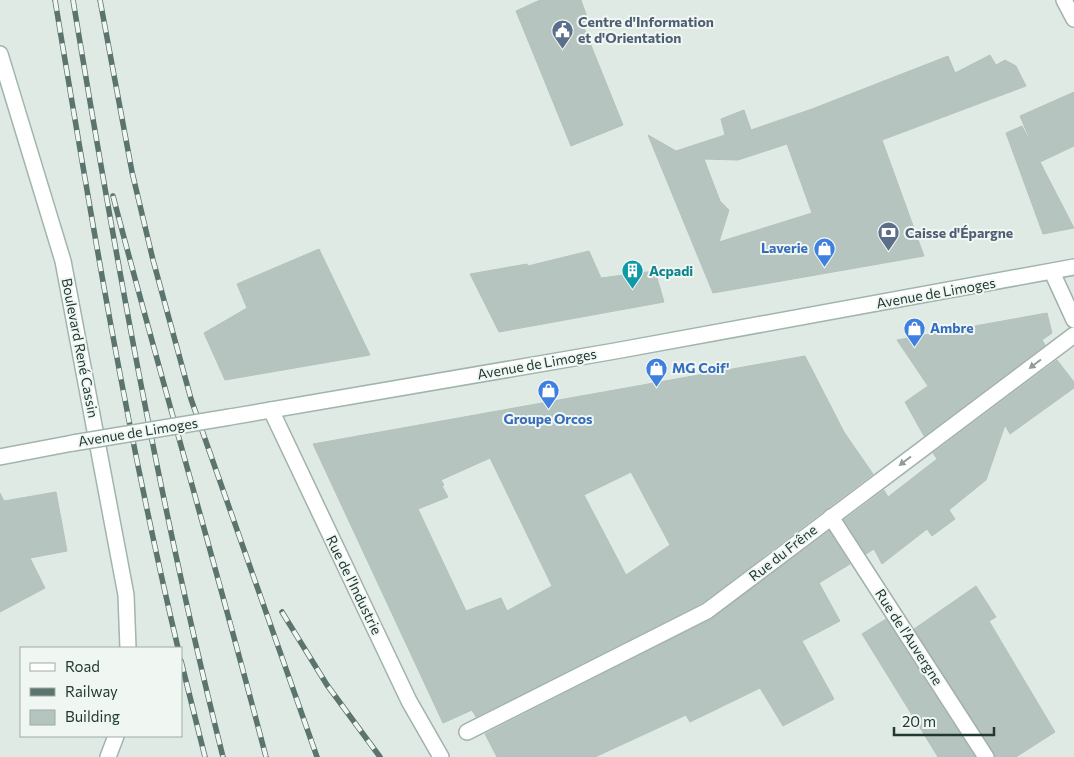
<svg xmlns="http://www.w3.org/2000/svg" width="1074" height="757" viewBox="0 0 1074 757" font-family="Commissioner,sans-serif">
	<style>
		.building { fill: #b5c4be; stroke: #b3c3bc; fill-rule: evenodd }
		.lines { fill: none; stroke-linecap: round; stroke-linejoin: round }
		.minor-casing { stroke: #a3b1ac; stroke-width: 18 }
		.secondary-casing { stroke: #a0b5ad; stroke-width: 18 }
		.minor { stroke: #fff; stroke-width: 15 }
		.secondary { stroke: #fff; stroke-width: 15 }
		.rail-casing { stroke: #5c746e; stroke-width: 5.5 }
		.rail { stroke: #f0f7f3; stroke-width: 4; stroke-dasharray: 11; stroke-linecap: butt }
		.secondary-bridge-casing { stroke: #a0b5ad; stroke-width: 18; stroke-linecap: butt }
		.secondary-bridge { stroke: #fff; stroke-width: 15 }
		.oneway { fill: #909c99 }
		.labels { text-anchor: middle; stroke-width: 4; stroke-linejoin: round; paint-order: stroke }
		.service-label { font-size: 14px; font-weight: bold; fill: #4e5e75; stroke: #f0f7f3; text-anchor: start }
		.shop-label { font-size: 14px; font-weight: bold; fill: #366cbe; stroke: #f0f7f3; text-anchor: start }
		.culture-label { font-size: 14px; font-weight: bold; fill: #0d838f; stroke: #f0f7f3; text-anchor: start }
		.street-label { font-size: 14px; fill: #223933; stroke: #f0f7f3 }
	</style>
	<rect width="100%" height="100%" fill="#e0eae5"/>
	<g class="building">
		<path d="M540 0H581L588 20 582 23 623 125 571 146 516 11Z"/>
		<path d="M990 55 996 65 1005 60 1016 66 1026 86 882 140 924 256 713 293 648 135 676 151 725 135 721 119 744 110 751 130 812 109 948 56 955 73ZM787 144 812 213 719 242 729 210 720 201 704 159 738 160Z"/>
		<path d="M1074 92V146L1040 162 1074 228 1043 234 1006 133 1022 126 1034 149 1020 116Z"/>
		<path d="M319 249 370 355 225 380 204 333 247 308 237 284Z"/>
		<path d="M589 251 601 278 655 271 664 302 499 332 470 274 527 264 528 266Z"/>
		<path d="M1047 313 1052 333 1042 340 1045 345 924 436 905 402 928 386 897 340Z"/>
		<path d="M805 356 844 432 873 474 702 603 476 717 472 710 443 723 313 444ZM490 458 552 586 507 611 501 598 466 611 418 509 448 497 442 486 444 485 441 480ZM631 472 670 545 626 575 584 495Z"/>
		<path d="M1057 360 1074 382V388L1010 434 1005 425 986 480 949 510 955 519 932 536 927 529 882 564 874 549 866 554 844 520 884 490 888 497 937 459 933 453Z"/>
		<path d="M56 492 67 551 30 558 45 588 0 612V493L4 501Z"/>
		<path d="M829 531 850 564 819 583 840 621 802 641 834 699 783 726 760 688 690 722 686 715 595 757H497L485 734 711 619Z"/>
		<path d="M976 586 996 617 989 621 1055 732 1016 757H995L914 629Z"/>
		<path d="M886 619 975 757H938L862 634Z"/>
	</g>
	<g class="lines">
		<defs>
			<g id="minor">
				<path d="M1064 0 1074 19"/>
				<path d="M1052 272 1074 320"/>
				<path d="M271 410 409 701 441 757"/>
				<path d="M831 517 986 757"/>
				<path d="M467 732 707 611 1074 335"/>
			</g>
			<g id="secondary">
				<path d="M0 54 63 261 126 595 128 648"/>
				<path d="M230 417 615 351 1074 267"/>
				<path d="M0 457 73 443"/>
				<path d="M108 757 116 736"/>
			</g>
		</defs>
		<use href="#minor" class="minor-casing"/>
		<use href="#secondary" class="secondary-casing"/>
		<use href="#minor" class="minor"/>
		<use href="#secondary" class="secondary"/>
		<defs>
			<g id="rail">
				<path d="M55 0C91 217 127 434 178 648"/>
				<path d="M73 0C115 254 160 507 223 757"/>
				<path d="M100 0 132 172 153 260 191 399 317 757"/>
				<path d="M113 196C162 383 217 569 266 757"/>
				<path d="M282 612 327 685 380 757"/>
				<path d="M181 661 205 757"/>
			</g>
		</defs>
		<use href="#rail" class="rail-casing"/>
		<use href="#rail" class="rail"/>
		<defs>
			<path id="secondary-bridge" d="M73 443 230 417"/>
		</defs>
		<use href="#secondary-bridge" class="secondary-bridge-casing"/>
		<use href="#secondary-bridge" class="secondary-bridge"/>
	</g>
	<defs><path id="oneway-solid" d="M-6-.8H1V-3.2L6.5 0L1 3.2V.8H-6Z" transform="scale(1.25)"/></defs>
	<g class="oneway">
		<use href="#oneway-solid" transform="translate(1035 364) rotate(143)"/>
		<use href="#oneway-solid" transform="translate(905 461) rotate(143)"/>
	</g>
	<defs>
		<symbol id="civic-pin" viewBox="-11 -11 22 30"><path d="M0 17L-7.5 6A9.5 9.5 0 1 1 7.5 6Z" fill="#5c6f8a" stroke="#f0f7f3"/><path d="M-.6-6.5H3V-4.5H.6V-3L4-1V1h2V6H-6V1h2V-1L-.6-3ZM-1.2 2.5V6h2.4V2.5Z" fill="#fff"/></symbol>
		<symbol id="bank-pin" viewBox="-11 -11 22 30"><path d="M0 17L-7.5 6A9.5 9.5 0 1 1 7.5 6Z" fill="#5c6f8a" stroke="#f0f7f3"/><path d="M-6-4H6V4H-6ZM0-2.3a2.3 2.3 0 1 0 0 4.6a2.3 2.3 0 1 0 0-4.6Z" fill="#fff"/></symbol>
		<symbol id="shop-pin" viewBox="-11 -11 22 30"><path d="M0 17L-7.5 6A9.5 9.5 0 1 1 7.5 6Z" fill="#3f7fe0" stroke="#f0f7f3"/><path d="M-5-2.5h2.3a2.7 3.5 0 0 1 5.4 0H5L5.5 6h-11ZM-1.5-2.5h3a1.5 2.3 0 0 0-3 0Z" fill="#fff"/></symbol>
		<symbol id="building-pin" viewBox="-11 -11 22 30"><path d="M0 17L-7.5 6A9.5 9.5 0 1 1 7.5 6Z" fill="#0f9aa8" stroke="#f0f7f3"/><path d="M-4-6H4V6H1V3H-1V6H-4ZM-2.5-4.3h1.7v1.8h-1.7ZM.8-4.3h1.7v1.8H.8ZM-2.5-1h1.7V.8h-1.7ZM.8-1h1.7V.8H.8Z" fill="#fff"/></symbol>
	</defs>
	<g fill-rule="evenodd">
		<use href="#civic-pin" x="550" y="18" width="25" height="34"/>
		<use href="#bank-pin" x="876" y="220" width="25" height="34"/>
		<use href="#shop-pin" x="812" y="236" width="25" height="34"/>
		<use href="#building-pin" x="620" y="258" width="25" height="34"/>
		<use href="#shop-pin" x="902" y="316" width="25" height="34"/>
		<use href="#shop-pin" x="644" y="356" width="25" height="34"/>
		<use href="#shop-pin" x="536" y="378" width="25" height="34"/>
	</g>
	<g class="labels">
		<g class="service-label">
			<text x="578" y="27">Centre d'Information<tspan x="578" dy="16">et d'Orientation</tspan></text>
			<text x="905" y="238">Caisse d'Épargne</text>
		</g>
		<g class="shop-label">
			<text x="808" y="253" text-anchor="end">Laverie</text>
			<text x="930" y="333">Ambre</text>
			<text x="672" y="373">MG Coif'</text>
			<text x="548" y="424" text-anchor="middle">Groupe Orcos</text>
		</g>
		<g class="culture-label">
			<text x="649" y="276">Acpadi</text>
		</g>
		<g class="street-label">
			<text transform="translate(936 293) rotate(-10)" y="5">Avenue de Limoges</text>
			<text transform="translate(80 348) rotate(79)" y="5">Boulevard René Cassin</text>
			<text transform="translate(537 364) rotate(-10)" y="5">Avenue de Limoges</text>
			<text transform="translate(138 432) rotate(-9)" y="5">Avenue de Limoges</text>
			<text transform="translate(783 553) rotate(-38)" y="5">Rue du Frêne</text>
			<text transform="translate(354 585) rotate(64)" y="5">Rue de l'Industrie</text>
			<text transform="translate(909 637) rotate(57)" y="5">Rue de l'Auvergne</text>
		</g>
	</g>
	<rect x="20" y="647" width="162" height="90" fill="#f0f7f3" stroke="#9eaba6"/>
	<rect x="30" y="663" width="25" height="8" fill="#ffffff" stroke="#9eaba6"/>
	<text x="65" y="672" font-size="15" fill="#223933">Road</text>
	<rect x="30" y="688" width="25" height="8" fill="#5c746e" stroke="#9eaba6"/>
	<text x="65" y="697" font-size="15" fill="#223933">Railway</text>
	<rect x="30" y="710" width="25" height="15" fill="#b5c4be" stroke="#9eaba6"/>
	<text x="65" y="722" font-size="15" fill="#223933">Building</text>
	<path d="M894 727v8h100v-8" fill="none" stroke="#223933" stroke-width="2.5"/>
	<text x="902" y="727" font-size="15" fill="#223933" stroke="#f0f7f3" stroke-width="4" paint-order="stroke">20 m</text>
</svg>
